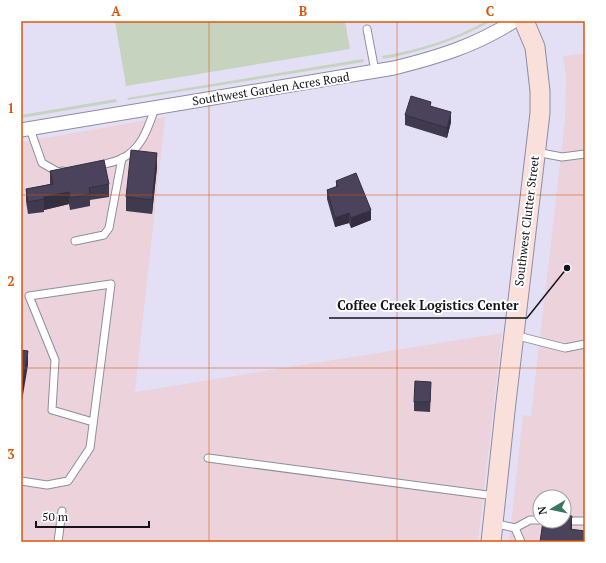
<svg xmlns="http://www.w3.org/2000/svg" width="606" height="563" viewBox="0 0 606 563" font-family="'PT Serif',serif">
	<style>
		.industrial { fill: #ebd2db; fill-rule: evenodd }
		.green { fill: #c6d3bf }
		.lines { fill: none; stroke-linecap: round; stroke-linejoin: round }
		.lane-casing { stroke: #8f8ca0; stroke-width: 9 }
		.street-casing { stroke: #8f8ca0; stroke-width: 15 }
		.secondary-casing { stroke: #8f8ca0; stroke-width: 21 }
		.lane { stroke: #fff; stroke-width: 7 }
		.street { stroke: #fff; stroke-width: 13 }
		.secondary { stroke: #fae0db; stroke-width: 19 }
		.wall { fill: #403a4e }
		.shaded-wall { fill: #342f40 }
		.building { fill: #4a435b; stroke: #342f40 }
		.grid { fill: none; stroke: #dd560d; stroke-width: 1; stroke-opacity: 0.55 }
		.labels { text-anchor: middle; stroke-width: 4; stroke-linejoin: round; paint-order: stroke }
		.street-label { font-size: 12px; fill: #15141b; stroke: #fff }
		.leader { fill: none; stroke: #15141b; stroke-width: 1.5 }
		.callout-dot { fill: #15141b; stroke: #fff; stroke-width: 1.5 }
		.callout-label { font-size: 13px; text-anchor: middle; font-weight: bold; fill: #15141b; stroke: #fff; stroke-width: 4; stroke-linejoin: round; paint-order: stroke }
		.neatline { fill: none; stroke: #dd560d; stroke-width: 1.5 }
		.grid-label { font-size: 13px; text-anchor: middle; font-weight: bold; fill: #dd560d }
	</style>
	<rect width="100%" height="100%" fill="#e3e0f6"/>
	<g class="industrial">
		<path d="M585 53V542H509L523 415 531 416 565 120 566 77 563 56ZM540 497H564V521H540Z"/>
		<path d="M165 117 135 392 502 333 478 542H21V142Z"/>
	</g>
	<g class="green">
		<path d="M115 21H345L350 49 126 86Z"/>
		<path d="M486 21H492C457 40 422 52 383 59L382 56C419 50 454 39 486 21Z"/>
		<path d="M363 59 364 62 128 100 127 98Z"/>
		<path d="M116 99 117 102 21 118V115Z"/>
	</g>
	<g class="lines">
		<defs>
			<g id="lane">
				<path d="M367 29 375 71"/>
				<path d="M30 129 42 163 58 172 63 171"/>
				<path d="M536 152 562 157 585 154"/>
				<path d="M97 166C105 164 114 162 121 159 142 149 148 128 155 108"/>
				<path d="M75 241 104 235 109 228 122 158"/>
				<path d="M514 335 565 348 585 344"/>
				<path d="M208 458 495 496"/>
				<path d="M21 481 47 485 68 481 90 448 111 284 29 296 55 360 52 410 93 422"/>
				<path d="M564 521H585"/>
				<path d="M493 523 515 528 530 520H540"/>
				<path d="M515 528 521 542"/>
				<path d="M58 542 62 511"/>
			</g>
			<path id="street" d="M21 130 394 68C438 57 475 46 514 21"/>
			<path id="secondary" d="M491 542 506 402 540 113V91L535 47 524 21"/>
		</defs>
		<use href="#lane" class="lane-casing"/>
		<use href="#street" class="street-casing"/>
		<use href="#secondary" class="secondary-casing"/>
		<use href="#lane" class="lane"/>
		<use href="#street" class="street"/>
		<use href="#secondary" class="secondary"/>
	</g>
	<g class="wall">
		<path d="M431 106 451 122 447 138 405 125V115Z"/>
		<path d="M157 167 152 214 126 211V197Z"/>
		<path d="M50 171 109 184V197L90 200V206L70 210 69 204 44 210V212L28 214 26 201V189L50 184Z"/>
		<path d="M336 181 371 220 351 228 349 223 335 227 327 199V190L336 187Z"/>
		<path d="M431 391 430 412 414 411V402Z"/>
	</g>
	<g class="shaded-wall">
		<path d="M451 112V122L447 138V128Z"/>
		<path d="M157 153V167L152 214V200Z"/>
		<path d="M69 192V204L44 210V197Z"/>
		<path d="M371 210V220L351 228V218Z"/>
		<path d="M349 213V223L335 227V218Z"/>
		<path d="M28 351V365L21 407V393Z"/>
		<path d="M572 516V534L570 529Z"/>
	</g>
	<g class="building">
		<path d="M411 96 431 102 430 106 451 112 447 128 405 115Z"/>
		<path d="M131 150 157 153 152 200 126 197Z"/>
		<path d="M104 160 109 184 89 188 90 194 70 198 69 192 44 197V199L28 202 26 189 53 184 50 171Z"/>
		<path d="M356 173 371 210 351 218 349 213 335 218 327 190 338 186 336 181Z"/>
		<path d="M21 350 28 351 21 393Z"/>
		<path d="M415 381 431 382 430 402H414Z"/>
		<path d="M564 515 572 516 570 529 585 531V542H540L543 521H564Z"/>
	</g>
	<path class="grid" d="M209 21V542M397 21V542M21 195H585M21 368H585"/>
	<g class="labels">
		<g class="street-label">
			<text transform="translate(271 89) rotate(-9)" y="4">Southwest Garden Acres Road</text>
			<text transform="translate(527 221) rotate(-83)" y="4">Southwest Clutter Street</text>
		</g>
	</g>
	<path class="leader" d="M567 268L527 318H329"/>
	<circle class="callout-dot" cx="567" cy="268" r="4"/>
	<g class="callout-label">
		<text x="428" y="310">Coffee Creek Logistics Center</text>
	</g>
	<rect width="606" height="563" fill="none" stroke="#ffffff" stroke-width="44"/>
	<g transform="translate(552 509) rotate(261)"><circle r="19" fill="#ffffff" stroke="#a1a1a4"/>
	<path d="M0-3L7 15L0 10L-7 15Z" fill="#39755f"/>
	<text y="-6" font-size="11" font-weight="bold" text-anchor="middle" fill="#15141b">N</text>
	</g>
	<path d="M36 521v6h113v-6" fill="none" stroke="#15141b" stroke-width="2"/>
	<text x="42" y="521" font-size="12" fill="#15141b" stroke="#ffffff" stroke-width="3" paint-order="stroke">50 m</text>
	<rect x="22" y="22" width="562" height="519" class="neatline"/>
	<g class="grid-label">
		<text x="116" y="16">A</text>
		<text x="303" y="16">B</text>
		<text x="490" y="16">C</text>
		<text x="11" y="113">1</text>
		<text x="11" y="286">2</text>
		<text x="11" y="459">3</text>
	</g>
</svg>
